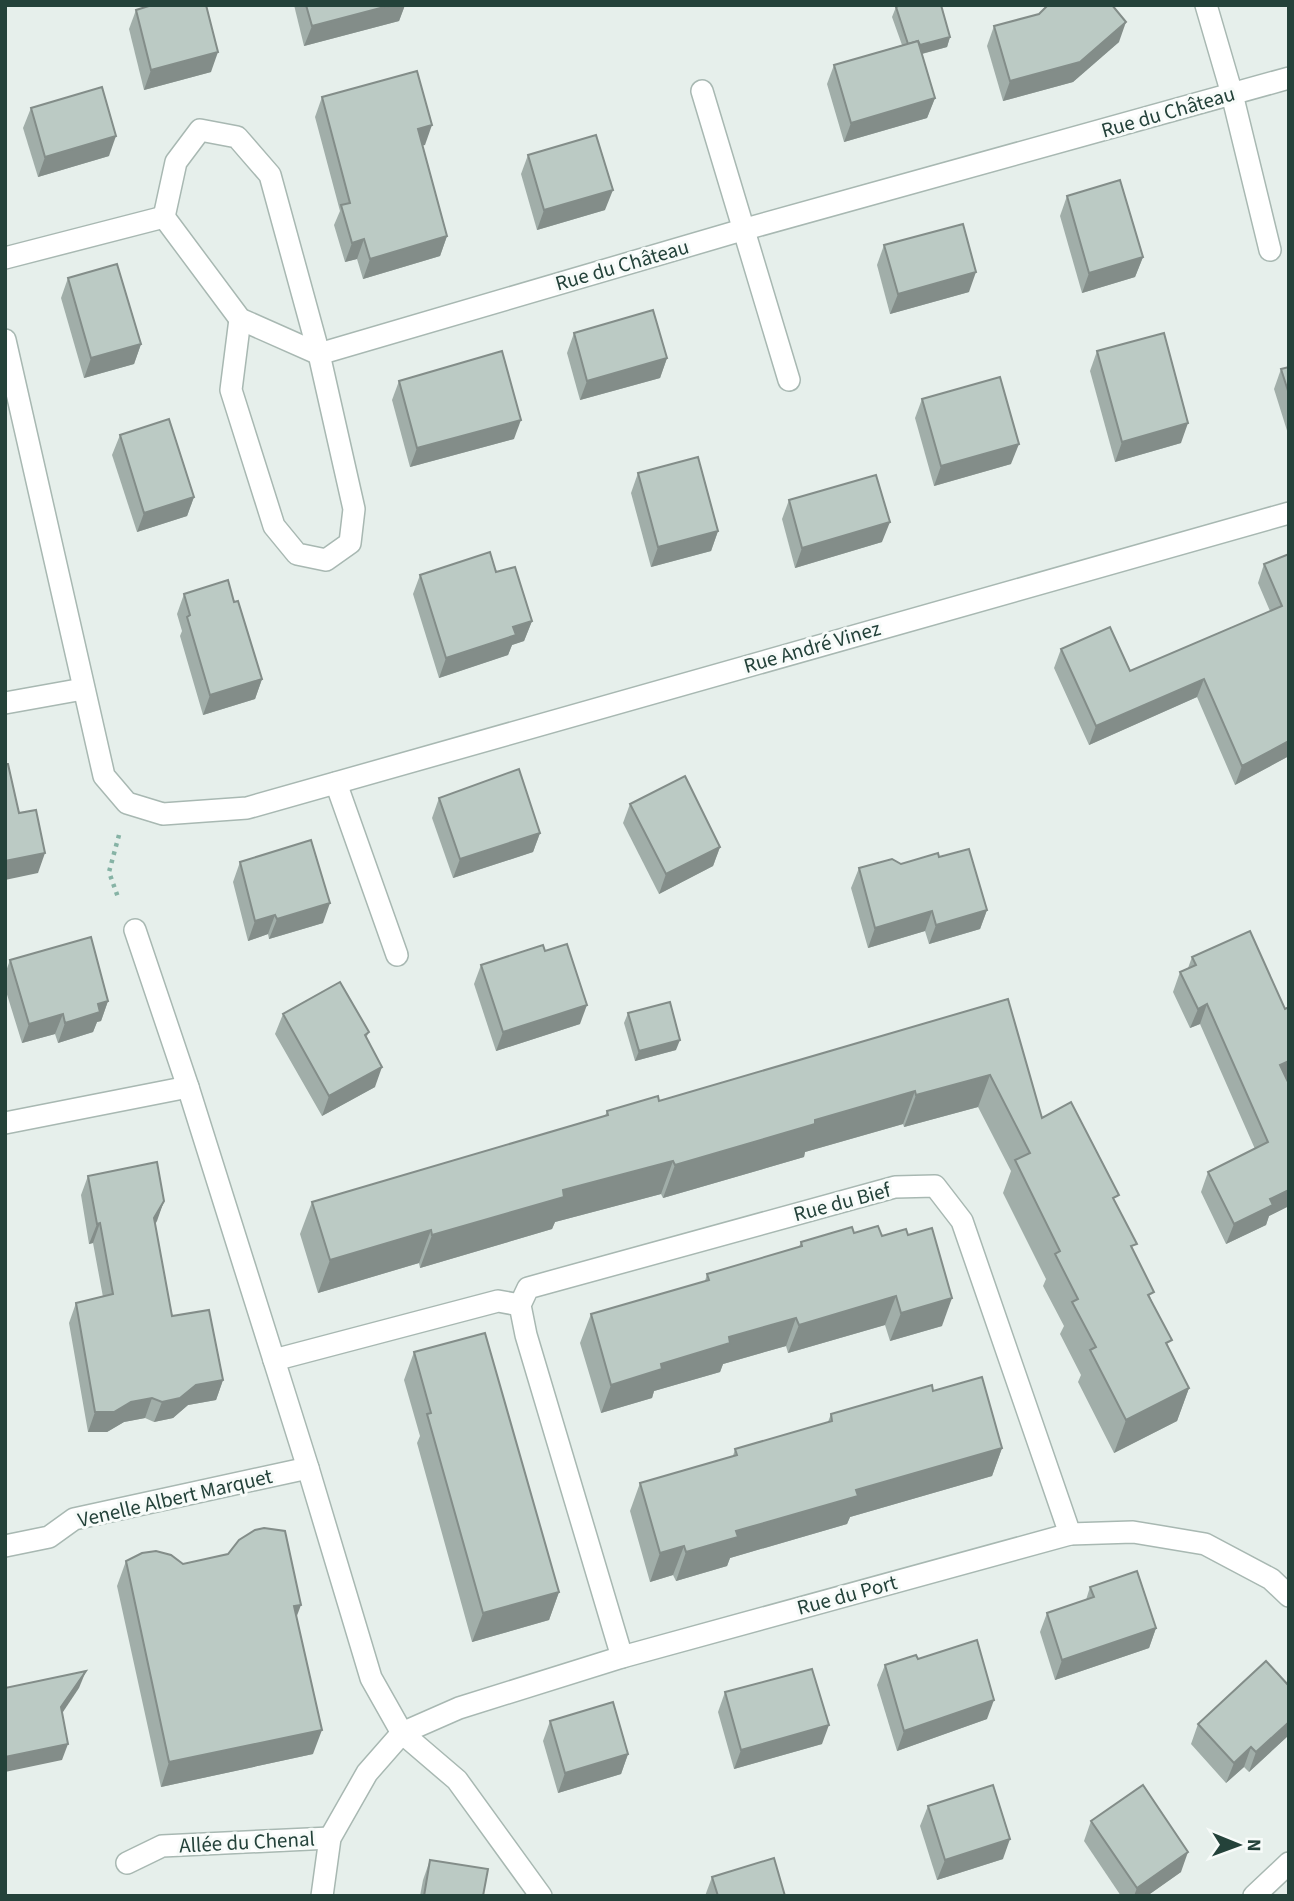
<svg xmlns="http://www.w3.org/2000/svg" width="1294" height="1901" viewBox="0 0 1294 1901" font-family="'Source Sans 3',sans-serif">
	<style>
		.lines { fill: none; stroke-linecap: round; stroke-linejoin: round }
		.lane-casing { stroke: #a8b8b2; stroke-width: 24 }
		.street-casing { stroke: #a8b8b2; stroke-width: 24 }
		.path { stroke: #86b3a5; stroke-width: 4.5; stroke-dasharray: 3.5 5; stroke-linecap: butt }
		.lane { stroke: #fff; stroke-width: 21 }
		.street { stroke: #fff; stroke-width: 21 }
		.wall { fill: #a1aea9 }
		.shaded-wall { fill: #838d89 }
		.building { fill: #bbcac4; stroke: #838d89; stroke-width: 2 }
		.labels { text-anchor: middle; stroke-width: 6; stroke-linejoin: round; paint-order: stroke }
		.street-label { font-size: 21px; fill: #24423a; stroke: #f7fbf9 }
	</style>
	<rect width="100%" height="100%" fill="#e6efeb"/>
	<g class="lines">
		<defs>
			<g id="lane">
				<path d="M164 217 176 162 200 130 237 137 270 175 319 354 354 509 350 543 326 560 297 554 274 526 231 390 240 319"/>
				<path d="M336 783 397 955"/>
			</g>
			<g id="street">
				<path d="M1206 5 1232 94 1270 250"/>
				<path d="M702 91 789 380"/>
				<path d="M5 258 164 217 240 319 319 354 742 230 1289 78"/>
				<path d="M5 340 104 776 127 803 163 814 247 808 1289 513"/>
				<path d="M5 703 83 689"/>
				<path d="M135 930 188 1087 308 1468 371 1678 402 1733 457 1780 541 1896"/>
				<path d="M5 1123 188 1087"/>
				<path d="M274 1360 498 1301 520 1305"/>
				<path d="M5 1546 49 1537 74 1519 308 1468"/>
				<path d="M622 1657 526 1335 520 1305 528 1288 895 1187 935 1186 962 1221 1070 1534"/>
				<path d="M127 1863 162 1846 330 1838"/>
				<path d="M322 1896 330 1838 367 1773 402 1733 459 1708 622 1657 1070 1534 1133 1532 1205 1544 1271 1579 1289 1596"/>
				<path d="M1254 1896 1289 1863"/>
			</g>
		</defs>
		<use href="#lane" class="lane-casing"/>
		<use href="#street" class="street-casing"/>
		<path class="path" d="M119 835 109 872 119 900"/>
		<use href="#lane" class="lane"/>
		<use href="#street" class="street"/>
	</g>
	<g class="wall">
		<path d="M294 5H405L399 21 304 46Z"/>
		<path d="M896 7 950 37 947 47 922 54 935 98 927 118 844 142 827 84 834 65 902 45 892 17Z"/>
		<path d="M136 10 211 72 144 90 129 29Z"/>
		<path d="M994 26 1119 42 1073 82 1003 101 987 46Z"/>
		<path d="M322 97 425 145H422L447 236 440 256 363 279 357 259 345 262 334 225 340 211 315 117Z"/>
		<path d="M31 108 109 156 38 177 23 128Z"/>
		<path d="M528 155 605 210 537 230 521 174Z"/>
		<path d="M1067 196 1143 257 1135 277 1082 293 1060 216Z"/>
		<path d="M884 245 969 292 890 314 877 265Z"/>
		<path d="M68 278 141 344 134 364 84 378 61 298Z"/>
		<path d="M574 333 667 358 660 378 580 400 567 353Z"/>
		<path d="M1097 351 1181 443 1115 462 1090 371Z"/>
		<path d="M1289 367V437L1274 389 1281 369Z"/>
		<path d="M399 381 514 439 410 467 392 400Z"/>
		<path d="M922 399 1011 464 934 486 915 418Z"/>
		<path d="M120 435 194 497 187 516 137 532 112 455Z"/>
		<path d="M638 473 718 531 711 551 651 567 631 493Z"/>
		<path d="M789 500 882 542 795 568 782 519Z"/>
		<path d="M1289 554V756L1235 785 1197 697 1089 745 1054 668 1061 649 1130 671 1270 611 1258 583 1264 564Z"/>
		<path d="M496 572 532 621 524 641 512 645 508 655 439 678 413 594 420 575Z"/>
		<path d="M184 594 234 602 262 679 255 699 203 715 180 636 182 631 177 614Z"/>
		<path d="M439 798 540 833 533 852 453 878 432 818Z"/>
		<path d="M630 804 720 847 713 866 659 894 623 823Z"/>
		<path d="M939 857 987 910 980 929 929 944 925 931 868 948 851 888 859 868 901 864Z"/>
		<path d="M240 862 323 923 269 939 268 934 248 941 233 882Z"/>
		<path d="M545 951 580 1024 496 1051 474 984 481 965Z"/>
		<path d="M1192 957 1286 1079 1289 1084V1206L1269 1216 1266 1225 1226 1244 1201 1192 1208 1172 1255 1149 1200 1024 1190 1028 1173 992 1180 972 1188 968Z"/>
		<path d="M10 960 108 1001 101 1021 97 1022 93 1032 58 1043 55 1034 22 1043 5 988V974Z"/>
		<path d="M1008 999 1042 1118 1116 1203 1169 1348 1189 1388 1177 1421 1114 1453 1078 1382 1081 1375 1060 1334 1064 1326 1043 1286 1046 1279 1003 1193 1011 1171 978 1107 904 1127 903 1124 805 1152 804 1157 663 1198 661 1194 555 1222 552 1229 420 1268 419 1263 318 1293 300 1234 312 1202 605 1116 607 1111 659 1101Z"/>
		<path d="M628 1013 676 1050 635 1061 624 1023Z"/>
		<path d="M283 1014 369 1032 366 1038 375 1087 322 1116 275 1034Z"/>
		<path d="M88 1176 164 1201 155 1224 172 1316 223 1380 216 1400 188 1405 173 1418 154 1422 145 1418 124 1422 107 1432H88L69 1323 76 1303 103 1297 93 1243 89 1244 81 1195Z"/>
		<path d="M854 1233 882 1236 908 1235 942 1326 890 1341 885 1325 788 1353 786 1346 723 1364 720 1372 654 1391 652 1398 601 1413 580 1343 591 1314 705 1281 707 1274 799 1247 801 1242Z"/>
		<path d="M414 1352 559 1592 549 1620 472 1642 417 1443 420 1436 404 1380Z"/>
		<path d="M933 1391 1002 1448 992 1476 850 1517 847 1524 730 1558 727 1566 676 1581 673 1575 650 1582 630 1511 640 1483 733 1456 735 1449 828 1422 831 1414Z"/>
		<path d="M126 1561 183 1564 296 1617 313 1754 161 1787 117 1586Z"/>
		<path d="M1090 1587 1156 1628 1149 1648 1055 1680 1040 1632 1047 1613 1086 1600Z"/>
		<path d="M918 1659 987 1719 897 1751 877 1685 885 1665Z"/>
		<path d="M1289 1686V1735L1249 1772 1244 1767 1226 1783 1191 1744 1198 1724Z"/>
		<path d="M725 1692 822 1744 734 1769 718 1712Z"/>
		<path d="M550 1721 628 1754 621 1774 558 1793 543 1741Z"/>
		<path d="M928 1806 1003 1859 937 1880 920 1826Z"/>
		<path d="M1091 1821 1181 1872 1147 1896H1121L1084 1841Z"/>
		<path d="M430 1860 483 1896H420L423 1880Z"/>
		<path d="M712 1877 785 1896H705Z"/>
	</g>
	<g class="shaded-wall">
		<path d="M392 5H405L399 21 304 46 312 26Z"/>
		<path d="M1126 22 1119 42 1073 82 1003 101 1010 81Z"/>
		<path d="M950 37 947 47 906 58 910 48Z"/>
		<path d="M218 52 211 72 144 90 151 70Z"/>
		<path d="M935 98 927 118 844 142 851 123Z"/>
		<path d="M432 125 425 145 410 149 418 129Z"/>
		<path d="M116 136 109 156 38 177 45 157Z"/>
		<path d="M613 190 605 210 537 230 544 210Z"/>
		<path d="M447 236 440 256 363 279 370 259Z"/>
		<path d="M364 239 357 259 345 262 352 243Z"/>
		<path d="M1143 257 1135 277 1082 293 1089 273Z"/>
		<path d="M976 272 969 292 890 314 898 294Z"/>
		<path d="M141 344 134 364 84 378 91 358Z"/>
		<path d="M667 358 660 378 580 400 587 381Z"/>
		<path d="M521 420 514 439 410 467 417 448Z"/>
		<path d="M1188 423 1181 443 1115 462 1122 442Z"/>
		<path d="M1019 444 1011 464 934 486 941 466Z"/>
		<path d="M194 497 187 516 137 532 144 513Z"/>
		<path d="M890 522 882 542 795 568 802 548Z"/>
		<path d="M718 531 711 551 651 567 658 547Z"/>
		<path d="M532 621 524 641 512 645 508 655 439 678 446 658 513 627Z"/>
		<path d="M262 679 255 699 203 715 210 695Z"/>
		<path d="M1204 679 1197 697 1089 745 1096 726Z"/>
		<path d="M1289 741V756L1235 785 1242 766Z"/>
		<path d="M540 833 533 852 453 878 460 859Z"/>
		<path d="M720 847 713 866 659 894 666 874Z"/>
		<path d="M45 853 38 873 5 880V861Z"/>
		<path d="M330 903 323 923 269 939 277 919Z"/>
		<path d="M987 910 980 929 929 944 936 925Z"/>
		<path d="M932 911 925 931 868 948 875 928Z"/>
		<path d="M275 915 268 934 248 941 255 921Z"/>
		<path d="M108 1001 101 1021 97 1022 93 1032 58 1043 65 1023 98 1004Z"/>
		<path d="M1207 1004 1200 1024 1190 1028 1198 1009Z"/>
		<path d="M587 1005 580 1024 496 1051 503 1032Z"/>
		<path d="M63 1014 55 1034 22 1043 29 1024Z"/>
		<path d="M680 1040 676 1050 635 1061 639 1051Z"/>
		<path d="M1289 1061V1078L1273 1085 1280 1065Z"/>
		<path d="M382 1067 375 1087 322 1116 329 1096Z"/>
		<path d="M990 1075 978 1107 904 1127 916 1095Z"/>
		<path d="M915 1091 903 1124 805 1152 804 1157 663 1198 675 1165 815 1120Z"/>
		<path d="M673 1161 661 1194 555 1222 552 1229 420 1268 432 1235 563 1190Z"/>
		<path d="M1289 1190V1206L1269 1216 1266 1225 1226 1244 1234 1224 1270 1199Z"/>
		<path d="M164 1201 157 1221 147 1238 154 1218Z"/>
		<path d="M100 1223 93 1243 89 1244 97 1224Z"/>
		<path d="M431 1230 419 1263 318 1293 330 1260Z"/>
		<path d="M896 1296 885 1325 788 1353 799 1325Z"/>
		<path d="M952 1298 942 1326 890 1341 901 1313Z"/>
		<path d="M796 1318 786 1346 723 1364 720 1372 654 1391 652 1398 601 1413 611 1385 729 1337Z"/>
		<path d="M223 1380 216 1400 188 1405 173 1418 154 1422 162 1402 196 1385Z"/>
		<path d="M1189 1388 1177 1421 1114 1453 1126 1420Z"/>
		<path d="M152 1398 145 1418 124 1422 107 1432H88L95 1412 131 1402Z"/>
		<path d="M1002 1448 992 1476 850 1517 847 1524 730 1558 727 1566 676 1581 686 1552 736 1531 856 1490Z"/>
		<path d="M684 1546 673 1575 650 1582 660 1553Z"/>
		<path d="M559 1592 549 1620 472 1642 483 1613Z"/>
		<path d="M301 1605 292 1629 294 1606Z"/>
		<path d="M1156 1628 1149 1648 1055 1680 1062 1660Z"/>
		<path d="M86 1671 79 1688 55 1724 61 1707Z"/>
		<path d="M994 1700 987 1719 897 1751 904 1731Z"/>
		<path d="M1289 1722V1735L1249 1772 1256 1752Z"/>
		<path d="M829 1725 822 1744 734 1769 741 1750Z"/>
		<path d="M322 1730 313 1754 161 1787 169 1762Z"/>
		<path d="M68 1744 62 1760 5 1772V1757Z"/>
		<path d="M1251 1747 1244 1767 1226 1783 1234 1763Z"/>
		<path d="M628 1754 621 1774 558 1793 565 1773Z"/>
		<path d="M1010 1839 1003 1859 937 1880 945 1860Z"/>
		<path d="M1188 1852 1181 1872 1147 1896H1134L1137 1888Z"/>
	</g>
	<g class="building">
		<path d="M152 5H206L218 52 151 70 136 10Z"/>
		<path d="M306 5H392L312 26Z"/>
		<path d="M900 5H941L950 37 920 45 918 41 908 44 896 7Z"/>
		<path d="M1048 5H1112L1126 22 1080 62 1010 81 994 26 1039 14Z"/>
		<path d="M918 41 935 98 851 123 834 65Z"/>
		<path d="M417 71 432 125 418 129 447 236 370 259 364 239 352 243 341 205 350 203 322 97Z"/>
		<path d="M102 87 116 136 45 157 31 108Z"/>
		<path d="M596 135 613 190 544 210 528 155Z"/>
		<path d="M1120 180 1143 257 1089 273 1067 196Z"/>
		<path d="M963 224 976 272 898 294 884 245Z"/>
		<path d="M117 264 141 344 91 358 68 278Z"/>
		<path d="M653 310 667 358 587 381 574 333Z"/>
		<path d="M1164 333 1188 423 1122 442 1097 351Z"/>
		<path d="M502 351 521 420 417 448 399 381Z"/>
		<path d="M1289 367V394L1281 369Z"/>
		<path d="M1000 377 1019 444 941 466 922 399Z"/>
		<path d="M169 419 194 497 144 513 120 435Z"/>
		<path d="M698 457 718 531 658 547 638 473Z"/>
		<path d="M876 475 890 522 802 548 789 500Z"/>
		<path d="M490 552 496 572 515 567 532 621 513 627 516 635 446 658 420 575Z"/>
		<path d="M1289 554V741L1242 766 1204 679 1096 726 1061 649 1110 627 1130 671 1282 606 1264 564Z"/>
		<path d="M228 580 234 602 238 601 262 679 210 695 187 617 190 615 184 594Z"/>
		<path d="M5 764H8L19 813 36 810 45 853 5 861Z"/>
		<path d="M519 769 540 833 460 859 439 798Z"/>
		<path d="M685 776 720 847 666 874 630 804Z"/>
		<path d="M311 840 330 903 277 919 275 915 255 921 240 862Z"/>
		<path d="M969 849 987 910 936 925 932 911 875 928 859 868 892 859 901 864 938 853 939 857Z"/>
		<path d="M1250 931 1285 1009 1289 1007V1061L1280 1065 1289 1084V1190L1270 1199 1273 1205 1234 1224 1208 1172 1268 1142 1207 1004 1198 1009 1180 972 1196 965 1192 957Z"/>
		<path d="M91 937 108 1001 98 1004 100 1012 65 1023 63 1014 29 1024 10 960Z"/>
		<path d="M567 944 587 1005 503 1032 481 965 543 945 545 951Z"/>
		<path d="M340 982 369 1032 365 1035 382 1067 329 1096 283 1014Z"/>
		<path d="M1008 999 1042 1118 1071 1102 1119 1195 1113 1198 1137 1244 1131 1246 1154 1292 1148 1295 1172 1340 1166 1343 1189 1388 1126 1420 1090 1350 1096 1347 1072 1302 1078 1299 1055 1254 1060 1251 1015 1160 1030 1153 990 1075 916 1095 915 1091 815 1120V1124L675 1165 673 1161 563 1190 564 1197 432 1235 431 1230 330 1260 312 1202 608 1115 607 1111 658 1096 659 1101Z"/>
		<path d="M670 1002 680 1040 639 1051 628 1013Z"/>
		<path d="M157 1162 164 1201 154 1218 172 1316 209 1310 223 1380 196 1385 180 1398 162 1402 152 1398 131 1402 114 1412H95L76 1303 113 1294 100 1223 97 1224 88 1176Z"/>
		<path d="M878 1226 882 1236 906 1229 908 1235 932 1228 952 1298 901 1313 896 1296 799 1325 796 1318 729 1337 730 1343 661 1364 662 1369 611 1385 591 1314 709 1280 707 1274 802 1246 801 1242 852 1227 854 1233Z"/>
		<path d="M485 1333 559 1592 483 1613 427 1414 431 1413 414 1352Z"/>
		<path d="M982 1377 1002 1448 856 1490 858 1496 736 1531 738 1537 686 1552 684 1546 660 1553 640 1483 737 1455 735 1449 832 1421 831 1414 932 1385 933 1391Z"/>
		<path d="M264 1528 285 1531 301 1605 294 1606 322 1730 169 1762 126 1561 142 1553 156 1551 171 1555 183 1564 228 1554 239 1540 255 1530Z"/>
		<path d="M1137 1571 1156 1628 1062 1660 1047 1613 1094 1597 1090 1587Z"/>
		<path d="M977 1640 994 1700 904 1731 885 1665 916 1655 918 1659Z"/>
		<path d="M1266 1661 1289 1686V1722L1256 1752 1251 1747 1234 1763 1198 1724Z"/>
		<path d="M812 1669 829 1725 741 1750 725 1692Z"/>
		<path d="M86 1671 61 1707 68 1744 5 1757V1688Z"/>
		<path d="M613 1702 628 1754 565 1773 550 1721Z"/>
		<path d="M993 1785 1010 1839 945 1860 928 1806Z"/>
		<path d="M1143 1785 1188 1852 1137 1888 1091 1821Z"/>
		<path d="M774 1858 785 1896H718L712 1877Z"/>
		<path d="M430 1860 488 1869 483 1896H424Z"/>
	</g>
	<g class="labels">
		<g class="street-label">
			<text transform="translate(1168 112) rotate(-16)" y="7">Rue du Château</text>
			<text transform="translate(622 265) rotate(-16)" y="7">Rue du Château</text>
			<text transform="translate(812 647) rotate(-16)" y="7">Rue André Vinez</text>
			<text transform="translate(842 1202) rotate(-15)" y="7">Rue du Bief</text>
			<text transform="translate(175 1498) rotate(-13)" y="7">Venelle Albert Marquet</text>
			<text transform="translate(847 1595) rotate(-15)" y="7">Rue du Port</text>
			<text transform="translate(247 1842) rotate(-3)" y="7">Allée du Chenal</text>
		</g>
	</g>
	<rect width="1294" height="1901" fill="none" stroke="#24423a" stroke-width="14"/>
	<g transform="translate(1238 1845) rotate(91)" stroke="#f7fbf9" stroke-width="5" paint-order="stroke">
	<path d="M0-5L12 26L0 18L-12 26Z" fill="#24423a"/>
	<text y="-10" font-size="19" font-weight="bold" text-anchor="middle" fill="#24423a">N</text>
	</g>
</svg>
